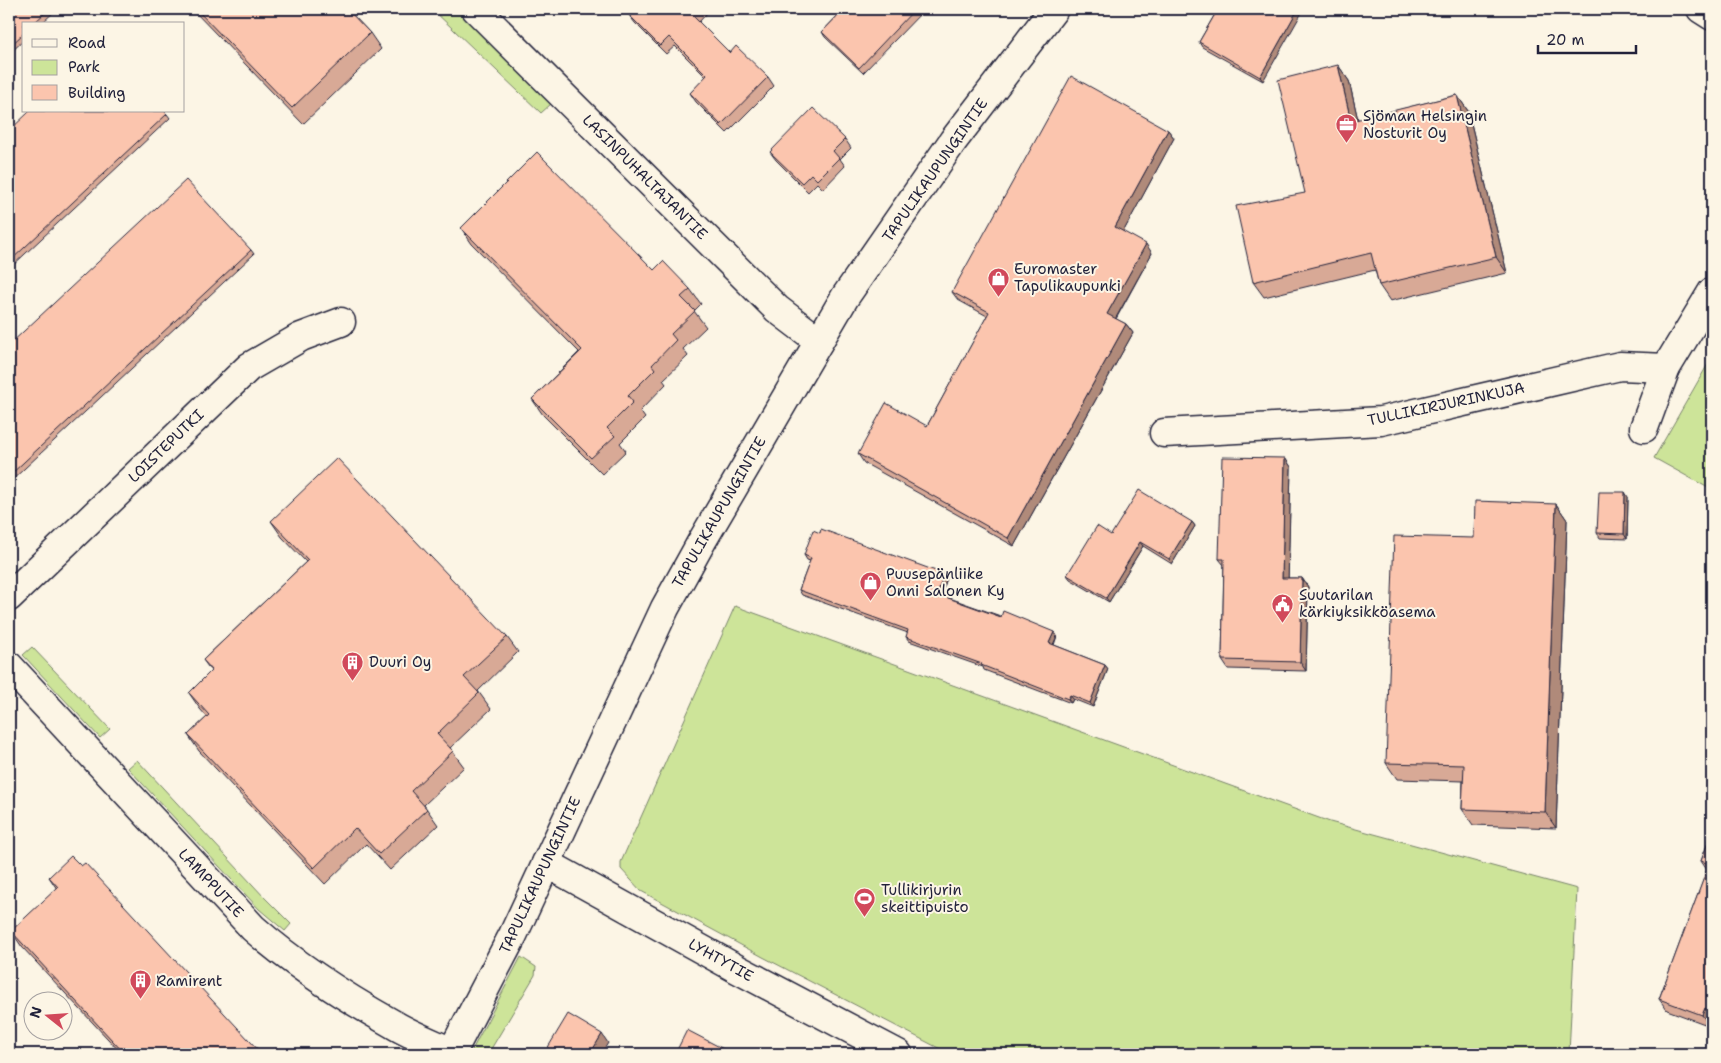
<svg xmlns="http://www.w3.org/2000/svg" width="1721" height="1063" viewBox="0 0 1721 1063" font-family="'Shantell Sans',sans-serif">
	<style>
		.green { fill: #cde499; stroke: #78836a }
		.lines { fill: none; stroke-linecap: round; stroke-linejoin: round }
		.minor-casing { stroke: #22223b; stroke-width: 31 }
		.tertiary-casing { stroke: #22223b; stroke-width: 31 }
		.secondary-casing { stroke: #22223b; stroke-width: 31 }
		.minor { stroke: #fcf5e5; stroke-width: 28 }
		.tertiary { stroke: #fcf5e5; stroke-width: 28 }
		.secondary { stroke: #fcf5e5; stroke-width: 28 }
		.wall { fill: #d8a996; stroke: #22223b }
		.shaded-wall { fill: #b08a7a; stroke: #22223b }
		.building { fill: #fbc5ae; stroke: #22223b }
		.labels { text-anchor: middle; stroke-width: 4; stroke-linejoin: round; paint-order: stroke }
		.poi-label { font-size: 15px; fill: #22223b; stroke: #fcf5e5; text-anchor: start }
		.street-label { font-size: 15px; fill: #22223b; stroke: #fcf5e5 }
	</style>
	<rect width="100%" height="100%" fill="#fcf5e5"/>
	<filter id="ink" filterUnits="userSpaceOnUse"><feTurbulence type="fractalNoise" baseFrequency=".02" numOctaves="2"/><feDisplacementMap in="SourceGraphic" scale="10" xChannelSelector="R" yChannelSelector="G"/><feConvolveMatrix kernelMatrix="1 2 1 2 8 2 1 2 1" color-interpolation-filters="sRGB"/></filter>
	<g filter="url(#ink)">
		<g class="green">
			<path d="M432 9H455L551 104 541 113Z"/>
			<path d="M1712 357V490L1654 458Z"/>
			<path d="M735 606 1330 822 1577 889 1569 1054H950L763 957 641 891 621 869V862Z"/>
			<path d="M32 647 110 729 100 738 23 655Z"/>
			<path d="M137 760 265 898 291 924 285 931 259 909 128 768Z"/>
			<path d="M521 957 536 967 535 975 488 1054H470Z"/>
		</g>
		<g class="lines">
			<defs>
				<g id="minor">
					<path d="M476 9 777 309 819 341"/>
					<path d="M1701 9 1712 16"/>
					<path d="M1644 428 1666 368 1712 292"/>
					<path d="M1164 433 1381 421 1620 366 1666 368"/>
					<path d="M9 597 249 367 301 337 341 322"/>
					<path d="M546 863 739 970 898 1054"/>
				</g>
				<path id="tertiary" d="M9 666 253 928C296 966 343 996 393 1024 411 1035 432 1043 452 1052"/>
				<path id="secondary" d="M451 1054 513 935 665 608 702 541 845 297 953 141 1054 9"/>
			</defs>
			<use href="#minor" class="minor-casing"/>
			<use href="#tertiary" class="tertiary-casing"/>
			<use href="#secondary" class="secondary-casing"/>
			<use href="#minor" class="minor"/>
			<use href="#tertiary" class="tertiary"/>
			<use href="#secondary" class="secondary"/>
		</g>
		<g class="wall">
			<path d="M9 9H57L41 24H24V40L9 54Z"/>
			<path d="M192 9H347L370 33 381 49 303 124Z"/>
			<path d="M634 9H708L709 11 699 22 730 53 768 77 774 86 727 133 696 102 690 93 706 77 675 46 666 54 635 23 629 15Z"/>
			<path d="M844 9H925L863 73 825 37 822 32Z"/>
			<path d="M1218 9 1263 81 1202 47 1199 42Z"/>
			<path d="M1338 65 1349 81 1358 120 1457 95 1468 111 1507 273 1390 301 1379 285 1375 270 1264 297 1253 282 1305 193Z"/>
			<path d="M167 114 170 118 9 269V131Z"/>
			<path d="M1168 130 1174 138 1123 232 1152 253 1116 319 1126 324 1133 333 1014 546 864 463 858 454 927 426 987 316 958 300 952 292Z"/>
			<path d="M845 139 851 148 840 159 845 166 823 189 817 183 808 192 776 160 770 152Z"/>
			<path d="M461 228 654 270 690 289 701 304 694 311 706 327 683 349 688 356 663 380 666 384 640 411 645 418 620 443 626 451 602 474 543 415 532 399 579 352 472 244Z"/>
			<path d="M251 250 254 254 9 483V345Z"/>
			<path d="M1285 458 1291 467 1288 578H1302L1308 587 1306 671 1228 669 1222 660 1224 565 1219 559Z"/>
			<path d="M1628 497 1627 539 1600 538 1597 533Z"/>
			<path d="M1556 504 1567 520 1556 828 1473 825 1462 809 1463 781 1397 779 1386 763 1474 538Z"/>
			<path d="M271 521 507 637 518 652 478 691 491 709 450 748 464 767 424 805 438 825 390 870 366 844 325 884 199 751 188 735 207 717 200 709 189 693 211 671 203 660 306 562 282 537Z"/>
			<path d="M1192 522 1195 526 1172 564 1143 546 1109 602 1070 579 1067 575 1111 535Z"/>
			<path d="M804 555 947 578 941 595 1057 636 1054 645 1105 665 1108 669 1093 707 1073 699 1071 703 984 670 983 667 909 641 906 637 908 633 802 595 799 590 810 561 807 560Z"/>
			<path d="M1712 832V1022L1710 1026 1667 1010 1659 999 1707 870 1701 861Z"/>
			<path d="M49 877 262 1054H122L22 947 11 931 57 889Z"/>
		</g>
		<g class="shaded-wall">
			<path d="M1298 9H1304L1263 81 1260 77Z"/>
			<path d="M1338 65 1349 81 1362 137 1351 121Z"/>
			<path d="M1457 95 1468 111 1507 273 1496 257Z"/>
			<path d="M1168 130 1174 138 1121 236 1115 227Z"/>
			<path d="M1146 244 1152 253 1113 323 1107 314Z"/>
			<path d="M1126 324 1133 333 1014 546 1008 538Z"/>
			<path d="M1285 458 1291 467 1288 586 1282 578Z"/>
			<path d="M1625 492 1628 497 1627 539 1624 534Z"/>
			<path d="M1556 504 1567 520 1556 828 1545 812Z"/>
			<path d="M1192 522 1195 526 1172 564 1169 559Z"/>
			<path d="M1140 542 1143 546 1109 602 1106 598Z"/>
			<path d="M944 574 947 578 940 598 937 594Z"/>
			<path d="M1302 578 1308 587 1306 671 1300 662Z"/>
			<path d="M1054 632 1057 636 1052 647 1049 643Z"/>
			<path d="M1105 665 1108 669 1093 707 1090 703Z"/>
			<path d="M1070 695 1073 699 1071 703 1068 699Z"/>
			<path d="M1705 1008 1712 1019 1710 1026 1702 1015Z"/>
			<path d="M602 1034 608 1043 601 1054H590Z"/>
		</g>
		<g class="building">
			<path d="M9 9H49L33 24H24V33L9 47Z"/>
			<path d="M196 9H347L370 33 292 108Z"/>
			<path d="M634 9H697L691 14 730 53 736 46 768 77 721 125 690 93 707 75 669 37 660 46 629 15Z"/>
			<path d="M844 9H915L859 68 822 32Z"/>
			<path d="M1218 9H1298L1260 77 1199 42Z"/>
			<path d="M1338 65 1351 121 1457 95 1496 257 1379 285 1371 253 1253 282 1236 206 1305 193 1278 80Z"/>
			<path d="M1071 76 1168 130 1115 227 1146 244 1107 314 1126 324 1008 538 858 454 886 403 927 426 989 312 952 292Z"/>
			<path d="M813 108 845 139 833 151 839 158 817 180 811 174 802 183 770 152Z"/>
			<path d="M30 111H164L167 114 9 262V131Z"/>
			<path d="M537 152 654 270 663 261 690 289 681 297 695 311 671 334 676 340 652 365 655 369 628 396 633 402 607 428 615 436 591 458 532 399 582 350 461 228Z"/>
			<path d="M186 180 251 250 9 476V345Z"/>
			<path d="M1222 457 1285 458 1282 578H1302L1300 662 1222 660 1224 559H1219Z"/>
			<path d="M337 458 507 637 464 677 479 693 437 734 453 751 411 791 427 809 379 854 355 828 314 868 188 735 209 715 189 693 212 670 203 660 308 560 271 521Z"/>
			<path d="M1139 490 1192 522 1169 559 1140 542 1106 598 1067 575 1097 526 1111 535Z"/>
			<path d="M1599 492H1625L1624 534 1597 533Z"/>
			<path d="M1475 501 1556 504 1545 812 1462 809 1464 765 1386 763 1394 536 1474 538Z"/>
			<path d="M821 529 944 574 937 594 1001 617 1003 611 1054 632 1049 643 1105 665 1090 703 1070 695 1068 699 981 665 982 664 906 637 908 630 799 590 811 558 804 555 813 530 820 533Z"/>
			<path d="M1712 832V1011L1705 1008 1702 1015 1659 999 1709 864 1701 861Z"/>
			<path d="M71 856 81 866 85 863 262 1054H125L11 931 58 887 49 877Z"/>
			<path d="M568 1014 602 1034 590 1054H544Z"/>
			<path d="M687 1030 733 1054H675Z"/>
		</g>
	</g>
	<defs>
		<symbol id="office-pin" viewBox="-11 -11 22 30"><path d="M0 17L-7.5 6A9.5 9.5 0 1 1 7.5 6Z" fill="#d1495b" stroke="#fcf5e5"/><path d="M-6-3h4V-5.5h4V-3h4V5H-6ZM-1-4.5V-3h2v-1.5ZM-6 0V1H6V0Z" fill="#fff"/></symbol>
		<symbol id="shop-pin" viewBox="-11 -11 22 30"><path d="M0 17L-7.5 6A9.5 9.5 0 1 1 7.5 6Z" fill="#d1495b" stroke="#fcf5e5"/><path d="M-5-2.5h2.3a2.7 3.5 0 0 1 5.4 0H5L5.5 6h-11ZM-1.5-2.5h3a1.5 2.3 0 0 0-3 0Z" fill="#fff"/></symbol>
		<symbol id="civic-pin" viewBox="-11 -11 22 30"><path d="M0 17L-7.5 6A9.5 9.5 0 1 1 7.5 6Z" fill="#d1495b" stroke="#fcf5e5"/><path d="M-.6-6.5H3V-4.5H.6V-3L4-1V1h2V6H-6V1h2V-1L-.6-3ZM-1.2 2.5V6h2.4V2.5Z" fill="#fff"/></symbol>
		<symbol id="building-pin" viewBox="-11 -11 22 30"><path d="M0 17L-7.5 6A9.5 9.5 0 1 1 7.5 6Z" fill="#d1495b" stroke="#fcf5e5"/><path d="M-4-6H4V6H1V3H-1V6H-4ZM-2.5-4.3h1.7v1.8h-1.7ZM.8-4.3h1.7v1.8H.8ZM-2.5-1h1.7V.8h-1.7ZM.8-1h1.7V.8H.8Z" fill="#fff"/></symbol>
		<symbol id="stadium-pin" viewBox="-11 -11 22 30"><path d="M0 17L-7.5 6A9.5 9.5 0 1 1 7.5 6Z" fill="#d1495b" stroke="#fcf5e5"/><path d="M0-5a6.5 5 0 1 0 0 10a6.5 5 0 1 0 0-10ZM-3.5-1.8h7v3.6h-7Z" fill="#fff"/></symbol>
	</defs>
	<g fill-rule="evenodd">
		<use href="#office-pin" x="1334" y="112" width="25" height="34"/>
		<use href="#shop-pin" x="986" y="266" width="25" height="34"/>
		<use href="#shop-pin" x="858" y="570" width="25" height="34"/>
		<use href="#civic-pin" x="1270" y="592" width="25" height="34"/>
		<use href="#building-pin" x="340" y="650" width="25" height="34"/>
		<use href="#stadium-pin" x="852" y="886" width="25" height="34"/>
		<use href="#building-pin" x="128" y="968" width="25" height="34"/>
	</g>
	<g class="labels">
		<g class="poi-label">
			<text x="1363" y="121">Sjöman Helsingin<tspan x="1363" dy="17">Nosturit Oy</tspan></text>
			<text x="1014" y="274">Euromaster<tspan x="1014" dy="17">Tapulikaupunki</tspan></text>
			<text x="886" y="579">Puusepänliike<tspan x="886" dy="17">Onni Salonen Ky</tspan></text>
			<text x="1299" y="600">Suutarilan<tspan x="1299" dy="17">kärkiyksikköasema</tspan></text>
			<text x="369" y="667">Duuri Oy</text>
			<text x="881" y="895">Tullikirjurin<tspan x="881" dy="17">skeittipuisto</tspan></text>
			<text x="156" y="986">Ramirent</text>
		</g>
		<g class="street-label">
			<text transform="translate(935 170) rotate(-55)" y="5">TAPULIKAUPUNGINTIE</text>
			<text transform="translate(645 177) rotate(45)" y="5">LASINPUHALTAJANTIE</text>
			<text transform="translate(1446 404) rotate(-12)" y="5">TULLIKIRJURINKUJA</text>
			<text transform="translate(166 446) rotate(-44)" y="5">LOISTEPUTKI</text>
			<text transform="translate(719 512) rotate(-60)" y="5">TAPULIKAUPUNGINTIE</text>
			<text transform="translate(540 875) rotate(-65)" y="5">TAPULIKAUPUNGINTIE</text>
			<text transform="translate(211 883) rotate(47)" y="5">LAMPPUTIE</text>
			<text transform="translate(721 960) rotate(29)" y="5">LYHTYTIE</text>
		</g>
	</g>
	<rect width="1721" height="1063" fill="none" stroke="#fcf5e5" stroke-width="30"/>
	<rect x="15" y="15" width="1691" height="1033" fill="none" stroke="#22223b" stroke-width="2" filter="url(#ink)"/>
	<rect x="22" y="22" width="162" height="90" fill="#fcf5e5" stroke="#a5a1a1"/>
	<rect x="32" y="39" width="25" height="8" fill="#fcf5e5" stroke="#a5a1a1"/>
	<text x="68" y="48" font-size="15" fill="#22223b">Road</text>
	<rect x="32" y="60" width="25" height="15" fill="#cde499" stroke="#a5a1a1"/>
	<text x="68" y="72" font-size="15" fill="#22223b">Park</text>
	<rect x="32" y="85" width="25" height="15" fill="#fbc5ae" stroke="#a5a1a1"/>
	<text x="68" y="98" font-size="15" fill="#22223b">Building</text>
	<g transform="translate(48 1016) rotate(287)"><circle r="24" fill="#fcf5e5" stroke="#a5a1a1"/>
	<path d="M0-4L9 19L0 12L-9 19Z" fill="#d1495b"/>
	<text y="-8" font-size="14" font-weight="bold" text-anchor="middle" fill="#22223b">N</text>
	</g>
	<path d="M1538 45v8h98v-8" fill="none" stroke="#22223b" stroke-width="2.5"/>
	<text x="1546" y="45" font-size="15" fill="#22223b" stroke="#fcf5e5" stroke-width="4" paint-order="stroke">20 m</text>
</svg>
